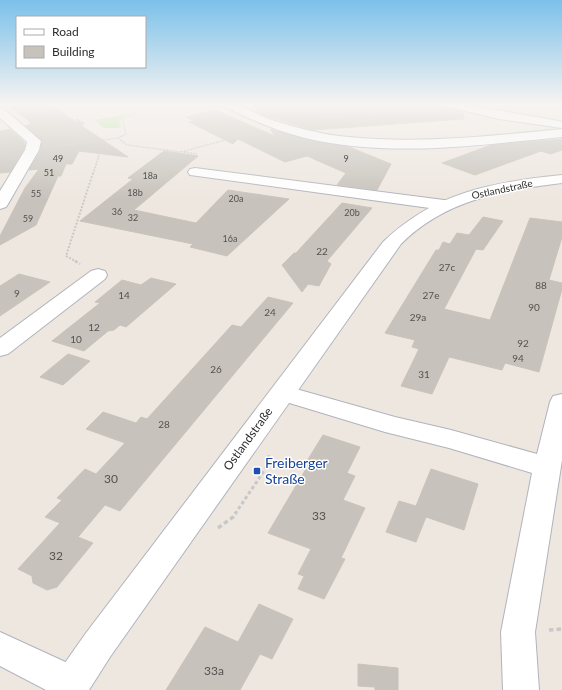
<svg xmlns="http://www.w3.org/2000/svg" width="562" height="690" viewBox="0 0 562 690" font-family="Lato,sans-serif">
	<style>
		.green { fill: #b9e29f }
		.building { fill: #c7c2bb; stroke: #cac3ba }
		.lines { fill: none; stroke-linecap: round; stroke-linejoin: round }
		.street-casing { stroke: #b1b3bd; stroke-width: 2 }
		.secondary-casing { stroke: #b1b3bd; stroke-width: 2 }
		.path-far4 { stroke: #c8c8c8; stroke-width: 1.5; stroke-dasharray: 2 1; stroke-linecap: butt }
		.path-far3 { stroke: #c8c8c8; stroke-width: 2; stroke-dasharray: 2 1.5; stroke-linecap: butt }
		.path-far2 { stroke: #c8c8c8; stroke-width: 2.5; stroke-dasharray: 3 2; stroke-linecap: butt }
		.path-far1 { stroke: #c8c8c8; stroke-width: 3; stroke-dasharray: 3.5 2.5; stroke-linecap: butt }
		.path { stroke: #c8c8c8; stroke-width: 3.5; stroke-dasharray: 4.5 3; stroke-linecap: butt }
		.street { fill: #fff; fill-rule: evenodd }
		.secondary { fill: #fff; fill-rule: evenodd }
		.transit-dot { fill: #1a4fb4; stroke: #fff; stroke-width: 1.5 }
		.labels { text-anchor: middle; stroke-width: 3; stroke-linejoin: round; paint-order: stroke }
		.far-number-label { font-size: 9px; fill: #545250 }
		.far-street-label { font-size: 10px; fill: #2d2d2d; stroke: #fff }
		.number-label { font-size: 10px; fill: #545250 }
		.street-label { font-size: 12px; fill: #2d2d2d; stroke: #fff }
		.near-number-label { font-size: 12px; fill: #545250 }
		.near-transit-label { font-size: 14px; fill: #164399; stroke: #fff; text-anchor: start }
	</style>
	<rect width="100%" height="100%" fill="#eee7e0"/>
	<path class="green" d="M127 114 119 122 121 126 120 128H104L94 120Z"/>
	<g class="building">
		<path d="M7 104H49L76 122 77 119 84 123 82 126 128 157 79 151 72 164H66L61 176H58L36 225 0 245V236L25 188 39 169 29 170 40 151 42 141 25 126 31 124 29 122H30Z"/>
		<path d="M253 104H442L445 107 463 112 464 119 313 130 266 116 260 114Z"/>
		<path d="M215 110 275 136 270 129 305 139 349 147 391 164 377 190 337 185 346 173 307 156 285 162 238 139 233 144 189 122 195 121 186 117Z"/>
		<path d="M10 129 25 143 24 149 10 172 0 173V131Z"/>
		<path d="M562 139V150L551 154 541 151 475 175 442 163 491 145Z"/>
		<path d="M164 151 198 156 134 210 196 223 228 190 289 199 227 256 190 247 193 244 80 221 133 179 128 178Z"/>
		<path d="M342 203 372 208 327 261 331 264 319 286 308 284 302 292 282 265 294 253H296Z"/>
		<path d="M483 217 503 221 483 250 476 249 444 309 490 320 530 218 562 222V237L549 280 562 283V289L539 372 505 363 502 370 449 357 432 394 401 386 419 349 412 347 415 340 385 333 436 250H439L443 242 450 244 457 233 469 235Z"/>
		<path d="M19 274 50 282 0 316V286Z"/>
		<path d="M151 278 176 284 126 327 120 325 114 330 108 331 84 351 52 341 100 303 95 302 122 280 141 285Z"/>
		<path d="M268 297 293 303 120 511 105 505 78 537 93 543 57 587 47 590 33 583 32 576 18 569 60 523 45 517 62 500 57 498 85 469 96 474 125 443 86 429 103 412 136 423 141 417 147 419 232 325 241 327Z"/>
		<path d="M68 354 90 361 63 385 40 377Z"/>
		<path d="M323 435 360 447 347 473 355 476 343 500 365 508 341 558 345 559 324 599 298 589 304 576 298 574 311 549 268 533 310 462 307 461Z"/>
		<path d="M431 469 478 484 464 530 426 517 416 542 386 532 399 501 416 506Z"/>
		<path d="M259 604 293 619 272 659 260 654 240 690H166L205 627 238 642Z"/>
		<path d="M358 664 398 668V690H375V687L358 686Z"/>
	</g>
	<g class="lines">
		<defs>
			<g id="street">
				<path d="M221 104C240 101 255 115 272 120 297 128 323 135 349 137 420 144 491 136 562 129V137C477 145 389 158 305 138 276 131 250 119 223 106Z"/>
				<path d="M443 104H463L559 121 562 122V128L499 119 445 106Z"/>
				<path d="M0 108 4 109 41 141 39 150 8 204 6 207 0 209V191L25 150 27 142 0 118Z"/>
				<path d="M195 168 444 200 450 202 452 205 450 208 444 210 190 175 188 172 190 169Z"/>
				<path d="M98 269 105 271 107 275 105 279 8 354 0 356V338L91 271Z"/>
				<path d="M282 385 395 417 451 430 537 454 550 402 553 396 562 394V460L535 632 539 690H503L501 632 532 473 449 448 385 432 273 398 270 393 273 388Z"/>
				<path d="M0 632 85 671 90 684 88 690H46L0 666Z"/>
			</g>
			<path id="secondary" d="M562 175V183C503 190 445 200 401 244L110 657 89 690H50L55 677 86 633 383 242C435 192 493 182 562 175Z"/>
		</defs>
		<use href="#street" class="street-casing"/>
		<use href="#secondary" class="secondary-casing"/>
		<g class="path-far4">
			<path d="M318 118 434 111"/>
			<path d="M118 138 127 145 181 152 251 133"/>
			<path d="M52 147 118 138 126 134 123 120 135 113 136 104"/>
			<path d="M0 152H9"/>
			<path d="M184 152 197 154"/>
			<path d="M93 174 104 140"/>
		</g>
		<path class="path-far3" d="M77 262 66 256 93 173"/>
		<path class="path-far2" d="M75 261 80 264"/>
		<path class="path-far1" d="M235 514 270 462 268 455"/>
		<g class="path">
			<path d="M218 528 233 517 236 513"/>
			<path d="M549 630 562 629"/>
		</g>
		<use href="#street" class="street"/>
		<use href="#secondary" class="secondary"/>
	</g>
	<linearGradient id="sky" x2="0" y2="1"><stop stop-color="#7bc0ea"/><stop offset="0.52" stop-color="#f7f4f1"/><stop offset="1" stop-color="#f7f4f1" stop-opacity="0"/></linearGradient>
	<rect width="562" height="200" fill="url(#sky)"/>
	<rect class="transit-dot" x="253" y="467" width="8" height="8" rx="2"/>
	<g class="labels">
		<g class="far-number-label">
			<text x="58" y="162">49</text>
			<text x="346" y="162">9</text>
			<text x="49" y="176">51</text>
			<text x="150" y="179">18a</text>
			<text x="135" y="196">18b</text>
			<text x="36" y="197">55</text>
			<text x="236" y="202">20a</text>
			<text x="117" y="215">36</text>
			<text x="352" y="216">20b</text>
			<text x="133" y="221">32</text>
			<text x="28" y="222">59</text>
			<text x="230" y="242">16a</text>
		</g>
		<g class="far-street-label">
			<text transform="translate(502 189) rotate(-12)" y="4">Ostlandstraße</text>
		</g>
		<g class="number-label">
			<text x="322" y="255">22</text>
			<text x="447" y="271">27c</text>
			<text x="541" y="289">88</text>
			<text x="17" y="297">9</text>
			<text x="124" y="299">14</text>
			<text x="431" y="299">27e</text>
			<text x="534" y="311">90</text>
			<text x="270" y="316">24</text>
			<text x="418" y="321">29a</text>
			<text x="94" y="331">12</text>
			<text x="76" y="343">10</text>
			<text x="523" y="347">92</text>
			<text x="518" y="362">94</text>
			<text x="216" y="373">26</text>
			<text x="424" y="378">31</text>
			<text x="164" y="428">28</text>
		</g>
		<g class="street-label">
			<text transform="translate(248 439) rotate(-54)" y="4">Ostlandstraße</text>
		</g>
		<g class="near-number-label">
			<text x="111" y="483">30</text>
			<text x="319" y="520">33</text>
			<text x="56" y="560">32</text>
			<text x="214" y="675">33a</text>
		</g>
		<g class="near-transit-label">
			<text x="265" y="468">Freiberger<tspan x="265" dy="16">Straße</tspan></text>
		</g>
	</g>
	<rect x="16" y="16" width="130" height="52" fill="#ffffff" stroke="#ababab"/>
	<rect x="24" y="29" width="20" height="6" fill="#ffffff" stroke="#ababab"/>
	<text x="52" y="36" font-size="12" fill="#2d2d2d">Road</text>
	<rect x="24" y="46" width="20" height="12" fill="#c7c2bb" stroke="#ababab"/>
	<text x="52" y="56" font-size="12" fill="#2d2d2d">Building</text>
</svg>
